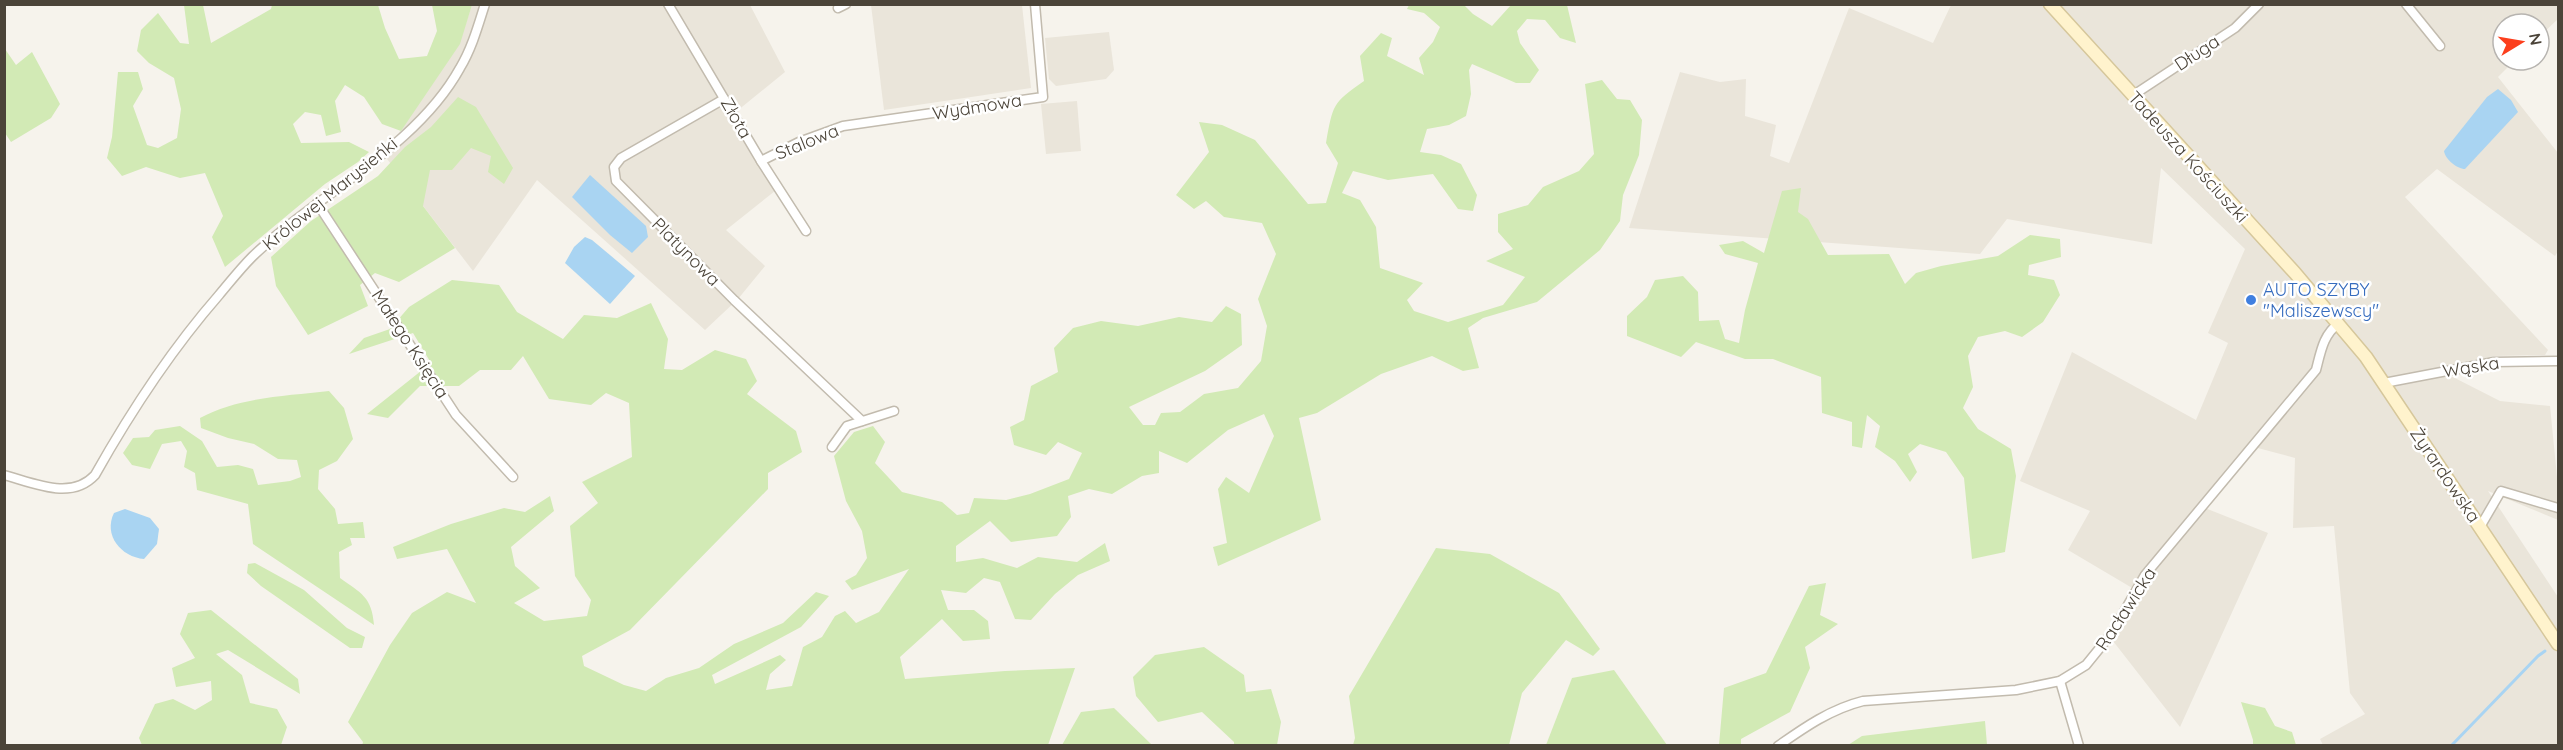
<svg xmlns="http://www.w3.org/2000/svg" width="2563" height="750" viewBox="0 0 2563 750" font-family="Quicksand,sans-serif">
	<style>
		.residential { fill: #eae5da }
		.green { fill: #d2eab5 }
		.water { fill: #a9d4f2 }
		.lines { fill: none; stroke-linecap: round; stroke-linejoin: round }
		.stream { stroke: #a9d4f2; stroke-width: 3 }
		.minor-casing { stroke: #c2bbae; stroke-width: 11 }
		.secondary-casing { stroke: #d6c79b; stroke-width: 15 }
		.minor { stroke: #fff; stroke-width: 8 }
		.secondary { stroke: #fff3cd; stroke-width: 12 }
		.shop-dot { fill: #3f7fe0; stroke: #fff; stroke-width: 2 }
		.labels { text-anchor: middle; stroke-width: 5; stroke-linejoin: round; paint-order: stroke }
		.street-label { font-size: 18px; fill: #4b4439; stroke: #fff }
		.shop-label { font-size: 18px; fill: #366cbe; stroke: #fff; text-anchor: start }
	</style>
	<rect width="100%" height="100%" fill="#f6f3ec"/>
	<g class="residential">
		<path d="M472 5H750L785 72 737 111 780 187 726 230 765 266 738 299 705 330 537 180 473 271 384 155 459 44Z"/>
		<path d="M871 5H1022L1031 88 884 110Z"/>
		<path d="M1951 5H2558V19L2539 37V24H2503V60H2515L2498 77 2558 153V251L2555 256 2437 169 2405 197 2548 350 2545 355 2494 356 2444 367 2445 373 2500 401 2550 406 2558 487V520L2488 491 2558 597V745H2323L2320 739 2365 714 2350 693 2334 526 2293 528 2295 458 2254 447 2205 508 2268 533 2180 727 2113 641 2139 592 2068 550 2090 511 2020 481 2072 352 2196 420 2228 343 2208 333 2245 249 2161 168 2152 244 2007 219 1980 254 1629 228 1680 72 1720 82 1746 79 1745 116 1776 125 1770 156 1789 163 1849 8 1933 43Z"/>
		<path d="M1109 32 1114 70 1106 79 1056 86 1049 79 1045 38Z"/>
		<path d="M1077 101 1081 151 1046 154 1041 104Z"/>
	</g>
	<g class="green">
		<path d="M184 5H203L211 43 271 9 272 5H378L385 28 399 59 427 56 437 31 432 5H472L460 44 401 131 382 124 364 97 345 85 335 101 341 132 326 136 321 115 305 112 293 124 301 143 349 142 369 152 358 162 325 184 225 267 212 237 223 216 205 173 180 178 146 167 122 176 107 158 112 137 118 72H138L143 89 133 106 147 145 158 148 177 138 181 109 174 78 149 63 137 51 141 30 158 13 180 43 189 44Z"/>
		<path d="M1409 5H1464L1473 14 1492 26 1511 5H1567L1576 43 1560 38 1545 20 1527 19 1517 31 1520 43 1539 70 1530 83H1516L1472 64 1469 70 1471 94 1466 116 1449 125 1427 129 1420 152 1441 155 1461 164 1477 195 1473 211 1458 209 1433 174 1388 180 1353 171 1342 193 1360 200 1376 227 1380 268 1423 283 1407 300 1414 311 1448 322 1503 305 1525 277 1486 261 1513 249 1498 232V214L1528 205 1543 187 1579 171 1594 154 1585 84 1602 80 1617 99 1630 100 1642 120 1639 155 1623 195 1620 221 1600 250 1537 302 1483 318 1468 328 1479 368 1463 371 1432 356 1381 374 1317 413 1299 418 1321 520 1218 566 1213 547 1227 543 1218 489 1226 477 1249 493 1274 436 1264 414 1228 430 1187 463 1159 451V473L1142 476 1112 494 1089 489 1068 496 1071 517 1057 536 1011 542 990 521 956 546V562L983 558 1017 568 1038 557 1077 562 1105 543 1110 561 1078 575 1055 594 1031 620 1015 619 1000 582 984 578 966 593 941 590 948 610H974L988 621 990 639 963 641 942 619 900 657 905 679 1005 671 1075 668 1048 745 362 746 363 742 348 722 390 645 412 613 447 592 476 603 447 549 397 559 393 547 451 524 504 508 525 512 550 496 554 511 511 547 515 566 540 588 514 603 544 621 587 616 591 600 575 576 570 526 598 503 582 482 632 457 629 403 606 393 591 405 549 399 523 356 511 370H480L459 386H420L388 418 367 414 431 363 413 333 349 354 364 338 390 329 409 307 452 280 499 285 517 312 563 339 584 315 617 318 651 303 668 339 664 369 682 370 715 350 746 359 757 381 747 394 796 431 802 452 768 473V489L630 630 582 656 584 666 624 685 646 691 666 678 699 668 734 644 783 623 816 592 829 596 801 627 712 675 715 684 780 655 786 660 770 674 766 690 792 686 803 647 822 637 835 616 845 611 856 623 879 612 909 569 852 590 845 581 856 575 867 558 862 531 846 501 834 456 854 432 873 426 885 442 875 463 902 492 942 502 957 515 969 513 974 498 1006 500 1030 494 1069 479 1082 453 1058 442 1046 455 1014 445 1010 427 1024 420 1031 386 1058 372 1054 348 1073 328 1101 321 1138 326 1179 317 1212 322 1226 306 1241 314 1242 345 1205 371 1129 407 1143 425H1155L1161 413 1180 412 1204 394 1238 388 1261 361 1267 326 1258 299 1276 254 1262 223 1224 217 1206 201 1194 209 1176 195 1209 152 1199 122 1222 125 1255 140 1308 204 1326 203 1338 163 1326 143C1333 105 1332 103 1364 81L1360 56 1381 33 1392 38 1387 56 1424 75 1419 58 1433 42 1440 27 1424 13 1407 9Z"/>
		<path d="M5 49 16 65 32 52 60 104 51 118 11 142 5 133Z"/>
		<path d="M458 97 476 107 513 168 504 184 488 172 491 156 471 148 452 170H430L423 206 455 248 399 282 375 273 360 285 368 306 308 335 276 286 271 257 311 221 378 176 405 147 431 127Z"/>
		<path d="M1801 188 1798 212 1808 219 1828 255 1889 254 1905 284 1916 273 1941 266 1998 256 2030 235 2060 239 2061 257 2029 265 2028 275 2054 280 2060 295 2043 322 2022 337 2005 331 1978 337 1968 356 1973 387 1963 408 1978 429 2011 449 2016 476 2005 552 1972 559 1964 478 1946 452 1920 444 1908 454 1917 472 1910 482 1895 461 1875 447 1880 426 1867 415 1862 448 1852 446V422L1822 413 1821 377 1773 359H1745L1696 342 1681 357 1627 336V316L1647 297 1655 280 1683 276 1698 292 1699 321 1719 320 1725 339 1739 343 1745 310 1758 263 1725 254 1719 245 1743 241 1764 253 1782 191Z"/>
		<path d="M329 391 344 408 353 439 337 461 319 470 318 489 335 509 338 524 363 522 365 538H350L352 545 339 552 340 578C361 593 372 597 374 625L253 544 248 504 197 490 195 473 184 467 187 451 181 441 162 444 150 469 132 465 123 453 133 438 149 437 155 430 180 426 202 441 217 467 238 465 253 469 258 485 290 481 301 477 297 460 278 459 254 444 228 438 201 428 200 418C239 397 286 396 329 391Z"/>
		<path d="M1436 548 1490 554 1559 593 1600 649 1593 656 1566 640 1522 693 1509 745H1353L1355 738 1349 696Z"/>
		<path d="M255 563 304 590 347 628 365 637 362 648H350L261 586 247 573 248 564Z"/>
		<path d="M1826 583 1820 615 1838 624 1805 647 1810 668 1790 712 1741 739V745H1719L1724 688 1766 673 1809 586Z"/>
		<path d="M211 610 298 679 300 694 228 650 216 654 242 675 250 703 277 709 287 727 281 745H142L139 738 155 704 173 699 195 710 212 700 211 681 176 687 172 668 195 658 180 634 188 613Z"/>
		<path d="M1204 647 1244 675 1246 692 1271 689 1281 722 1277 745H1234V742L1202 712 1158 722 1136 696 1133 677 1155 655Z"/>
		<path d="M1614 670 1667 745H1546L1572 678Z"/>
		<path d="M2241 702 2265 708 2275 726 2292 732 2296 745H2253V740Z"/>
		<path d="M1114 708 1152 745H1062L1081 712Z"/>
		<path d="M1985 721 1987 745H1848L1862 736Z"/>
	</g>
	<g class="water">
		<path d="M2498 89 2511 100 2518 112 2465 169C2457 169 2445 159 2444 151L2487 97Z"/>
		<path d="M590 175 646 226 648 237 632 253 610 235 572 197Z"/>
		<path d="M585 237 592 240 635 276 610 304 565 263 574 247Z"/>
		<path d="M125 509 150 518 159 529 157 544 144 559C121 557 103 535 114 513Z"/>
	</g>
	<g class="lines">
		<path class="stream" d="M2451 746 2538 656 2545 651"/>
		<defs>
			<g id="minor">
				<path d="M668 4 761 161 806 231"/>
				<path d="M2406 4 2440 46"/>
				<path d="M838 8 846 4"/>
				<path d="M2132 96 2235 28 2259 4"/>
				<path d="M724 99 621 158 614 167 616 181 734 300 862 421"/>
				<path d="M761 161 799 142 843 126 1043 97 1035 4"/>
				<path d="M317 203 456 415 513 477"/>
				<path d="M2384 383 2494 362 2558 361"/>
				<path d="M832 447 847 426 894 411"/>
				<path d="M4 475C34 483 71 501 95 475 131 411 171 350 219 295 230 282 240 269 252 257 317 194 416 148 460 68 472 48 478 26 485 4"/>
				<path d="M2480 527 2501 491 2558 508"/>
				<path d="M2060 681 2079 746"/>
				<path d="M1778 746C1805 727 1831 709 1863 701L2016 690 2060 681 2086 665 2112 633 2145 575 2316 370C2321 351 2323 335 2339 323"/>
			</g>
			<path id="secondary" d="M2050 4 2295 273 2366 357 2558 644"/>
		</defs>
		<use href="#minor" class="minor-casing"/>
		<use href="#secondary" class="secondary-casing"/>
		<use href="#minor" class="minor"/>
		<use href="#secondary" class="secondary"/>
	</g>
	<circle class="shop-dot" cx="2251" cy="300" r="6"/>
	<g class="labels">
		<g class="street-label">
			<text transform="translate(2197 53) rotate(-33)" y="6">Długa</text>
			<text transform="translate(977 107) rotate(-9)" y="6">Wydmowa</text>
			<text transform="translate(736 118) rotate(60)" y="6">Złota</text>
			<text transform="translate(807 142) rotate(-22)" y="6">Stalowa</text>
			<text transform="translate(2188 157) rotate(48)" y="6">Tadeusza Kościuszki</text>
			<text transform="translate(330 194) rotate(-39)" y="6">Królowej Marysieńki</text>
			<text transform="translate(686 252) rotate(45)" y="6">Platynowa</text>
			<text transform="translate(410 344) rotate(57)" y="6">Małego Księcia</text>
			<text transform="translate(2471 367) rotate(-9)" y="6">Wąska</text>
			<text transform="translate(2445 475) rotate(56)" y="6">Żyrardowska</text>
			<text transform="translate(2126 609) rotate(-57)" y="6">Racławicka</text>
		</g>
		<g class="shop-label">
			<text x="2263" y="296">AUTO SZYBY<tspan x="2263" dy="21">"Maliszewscy"</tspan></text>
		</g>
	</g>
	<rect width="2563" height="750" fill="none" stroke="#4b4439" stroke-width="12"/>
	<g transform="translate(2521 42) rotate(79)"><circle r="28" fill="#ffffff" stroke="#b7b4b0" stroke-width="1.5"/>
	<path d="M0-4.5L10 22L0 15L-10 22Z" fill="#fc3f1d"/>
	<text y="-9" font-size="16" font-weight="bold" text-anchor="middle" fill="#4b4439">N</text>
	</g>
</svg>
